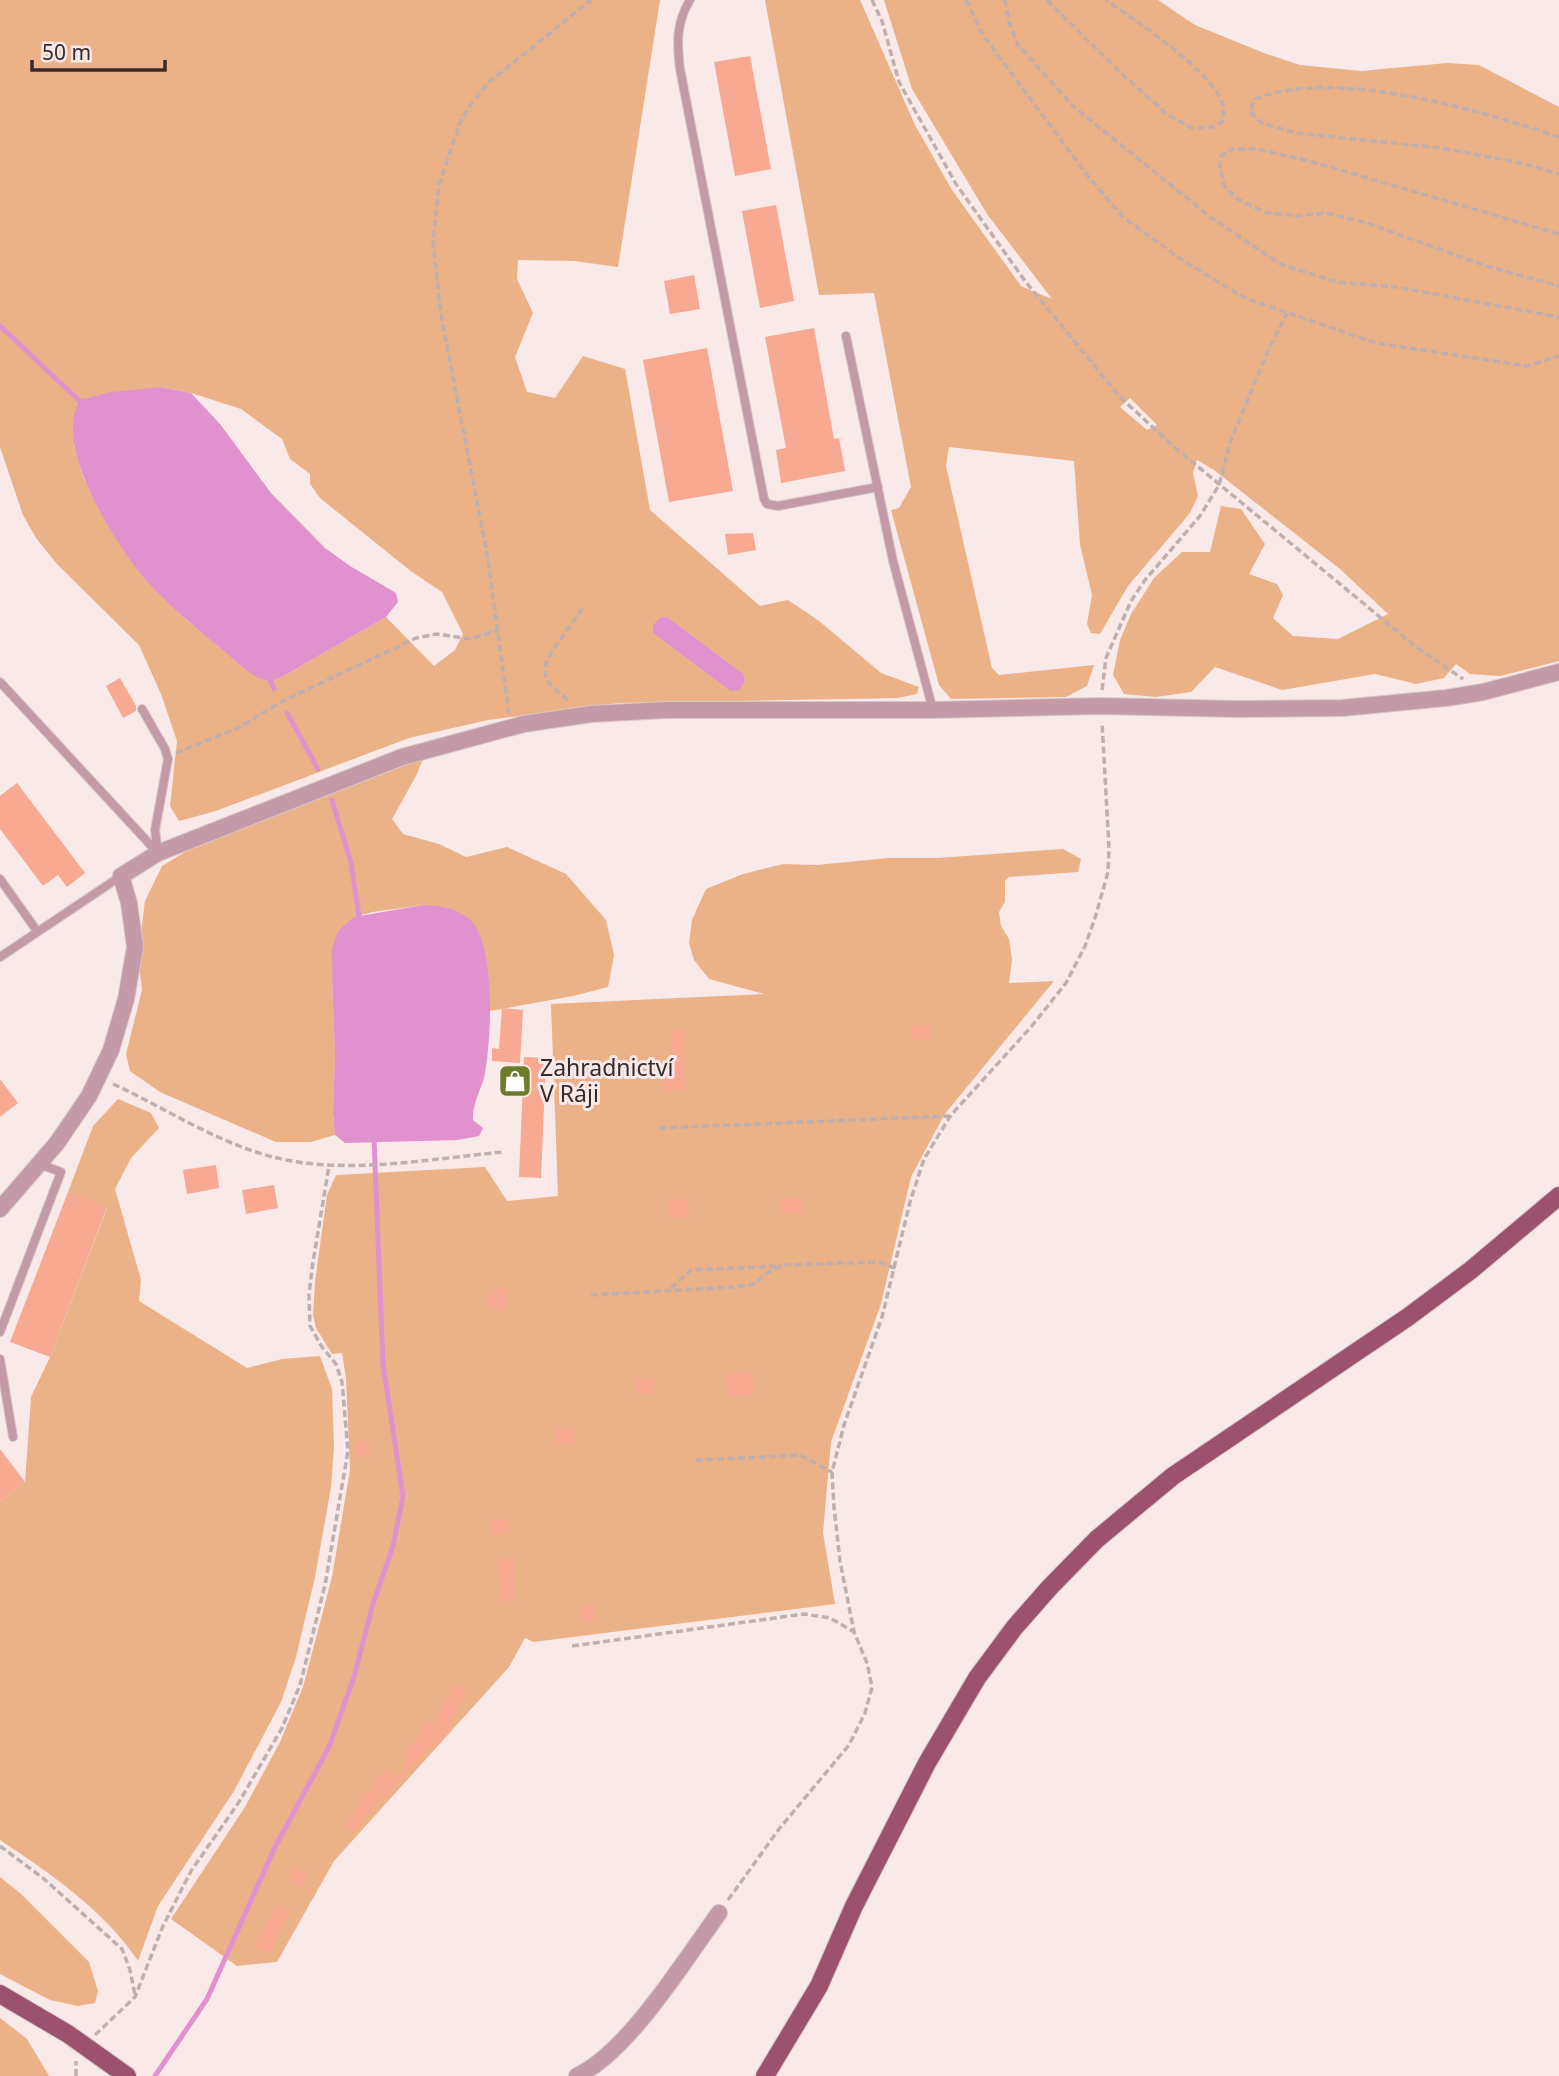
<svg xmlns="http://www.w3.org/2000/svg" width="1559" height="2076" viewBox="0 0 1559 2076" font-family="'Noto Sans',sans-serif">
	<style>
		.green { fill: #ebb287; fill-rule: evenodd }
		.water { fill: #e191ce }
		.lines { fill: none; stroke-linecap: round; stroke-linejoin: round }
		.stream { stroke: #e191ce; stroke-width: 5 }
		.building { fill: #f7a992 }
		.lane-casing { stroke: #d7c7c7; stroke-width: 10 }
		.street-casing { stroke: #d7c7c7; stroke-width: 18 }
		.primary-casing { stroke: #d7c7c7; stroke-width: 20 }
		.path { stroke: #bfafaf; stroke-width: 3.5; stroke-dasharray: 7 3.5; stroke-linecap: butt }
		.lane { stroke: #c59aa8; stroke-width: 8 }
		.street { stroke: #c59aa8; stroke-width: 16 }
		.primary { stroke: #9c516e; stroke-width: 18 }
		.labels { text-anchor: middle; stroke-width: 6; stroke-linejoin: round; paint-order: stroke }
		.poi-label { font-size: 23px; fill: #392a2a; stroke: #fae9e9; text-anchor: start }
	</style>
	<rect width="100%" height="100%" fill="#fae9e9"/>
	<g class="green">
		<path d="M0 0H660L618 267 574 261 518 260 517 279 533 313 515 357 527 392 555 398 583 356 625 369 650 510 760 606 788 600 819 621 881 673 919 687 917 694 898 698 619 703 488 720 409 738 216 811 179 821 170 806 177 741 161 694 139 645 57 564 36 538 23 515 0 447ZM160 387 191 393 241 409 282 439 290 459 310 474V484L320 498 412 572 442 592 463 634 455 650 434 666 386 617 280 678 270 680 253 674 186 620 131 561 96 503 83 477 74 445Z"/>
		<path d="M765 0H860L915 125 952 190 1021 286 1052 299 987 214 912 89 884 0H1158L1195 25 1264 53 1300 65 1361 71 1447 63 1479 65 1559 107V661L1500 676 1470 674 1456 664 1444 678 1416 684 1375 674 1282 690 1215 667 1191 692 1156 697 1124 694 1113 675 1120 640 1131 614 1154 578 1182 552H1210L1221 506 1241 509 1265 544 1249 574 1277 584 1283 595 1273 618 1293 636 1338 639 1388 614 1340 569 1214 470 1197 460 1193 473 1198 496 1190 513 1128 586 1100 634 1091 633 1087 624 1092 595 1080 545 1074 461 949 447 946 466 992 668 999 675 1094 665 1087 686 1066 697 951 699 939 685 891 510 899 508 911 487 874 293 819 295ZM1130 398 1157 425 1147 430 1120 407Z"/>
		<path d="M423 759 416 776 392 819 403 834 439 844 466 857 507 847 566 874 606 920 614 955 608 987 573 996 490 1011C489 981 489 954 475 927L423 905 373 912 354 917 331 953 335 1054 333 1113 335 1135 311 1142H276L160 1092 130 1071 126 1054 142 990 138 957 145 901 162 866 203 841 265 820 395 766Z"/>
		<path d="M1063 849 1081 859 1078 872 1009 877 1005 881V902L999 912 1001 926 1009 939 1012 960 1009 983 1054 981 944 1115 911 1177 881 1304 831 1442 823 1533 835 1604 533 1642 525 1638 509 1667 334 1861 277 1962 237 1966 171 1919 245 1807 280 1742 303 1687 332 1577 350 1470 346 1378 342 1353 332 1354 316 1328 313 1315 315 1281 327 1195 336 1175 485 1167 507 1201 558 1196 551 1004 764 994 709 979 694 960 689 943 692 920 706 889 743 874 783 864 816 865 888 858H937Z"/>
		<path d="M118 1099 151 1113 159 1128 131 1158 115 1189 141 1280 139 1301 247 1368 282 1359 320 1356 332 1389 334 1447 331 1487 315 1577 296 1657 281 1702 234 1791 158 1906 138 1961C104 1910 51 1874 0 1840V1501L25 1482 31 1397 50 1357 107 1208 68 1192 93 1126Z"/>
		<path d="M0 1877 20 1893 89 1962 98 1991 95 2003 78 2006 50 2000 0 1974Z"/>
		<path d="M0 2018 27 2039 49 2076H0Z"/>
	</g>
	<g class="water">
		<path d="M160 387 191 393 220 424 271 493 325 548 350 566 396 593 398 602 386 617 280 678C276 679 269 681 265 680 248 676 231 656 218 646 188 622 152 591 130 560 105 524 54 442 80 400L111 392Z"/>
		<path d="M667 617 743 674 745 681 739 690 731 691 653 633V625L660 618Z"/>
		<path d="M423 905C438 905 457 908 469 919 497 942 491 1040 485 1073 482 1089 472 1103 473 1120L483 1128 479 1136 458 1140 345 1143 335 1135 333 1113 335 1054 331 953 338 931 354 917Z"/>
	</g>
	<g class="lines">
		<g class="stream">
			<path d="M0 326 84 405"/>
			<path d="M268 675 274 689"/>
			<path d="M287 713 318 769"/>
			<path d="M332 800 351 863 360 923"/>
			<path d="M155 2076 207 1999 275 1847 329 1747 354 1677 372 1607 393 1546 403 1496 383 1365 374 1138"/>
		</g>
	</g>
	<g class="building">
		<path d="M750 56 771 169 735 176 714 62Z"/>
		<path d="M776 205 794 301 760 308 742 211Z"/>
		<path d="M694 275 700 309 670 314 664 281Z"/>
		<path d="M814 328 834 439 839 438 845 471 781 483 776 450 786 448 765 337Z"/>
		<path d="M707 348 733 491 669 502 643 360Z"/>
		<path d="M753 533 756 550 728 555 725 534Z"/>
		<path d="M120 678 136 706V711L123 718 106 686Z"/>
		<path d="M17 783 85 873 67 887 58 875 43 886 0 829V796Z"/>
		<path d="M502 1008 523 1010 520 1063 492 1061V1048L499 1049Z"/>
		<path d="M930 1025 931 1039 912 1040 911 1026Z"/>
		<path d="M672 1029H686V1045H684L686 1091H664L663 1066 672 1065Z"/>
		<path d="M524 1057 546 1058 541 1178 519 1177Z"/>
		<path d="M0 1079 18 1103 0 1117Z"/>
		<path d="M216 1165 219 1188 187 1194 183 1170Z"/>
		<path d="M274 1185 278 1208 246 1214 242 1190Z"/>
		<path d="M68 1192 107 1207 50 1357 10 1342Z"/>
		<path d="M802 1197 803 1213 782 1214 781 1198Z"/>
		<path d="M688 1198 689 1217 670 1218 669 1199Z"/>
		<path d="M493 1288 508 1289 507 1310 488 1309 489 1291 493 1292Z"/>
		<path d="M752 1371 754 1394 728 1396 725 1374Z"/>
		<path d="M653 1378 654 1393 636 1394 635 1379Z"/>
		<rect x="555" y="1427" width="19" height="17"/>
		<path d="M369 1441 370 1457H356L355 1442Z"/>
		<path d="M0 1449 25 1482 0 1501Z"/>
		<path d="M505 1519H508L509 1533 492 1534 490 1520Z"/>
		<path d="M497 1559H515L516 1579 514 1602 500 1601 501 1579H497Z"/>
		<path d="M595 1605 596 1620 582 1621 581 1606Z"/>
		<path d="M454 1684 467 1690 449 1727 452 1728 436 1747 431 1745 403 1779 399 1776 408 1758 404 1755 411 1745 413 1746 425 1723 428 1721 434 1724Z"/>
		<path d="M386 1768 401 1779 387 1797 383 1795 354 1833 344 1826Z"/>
		<path d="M295 1867 309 1874 303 1887 288 1879Z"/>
		<path d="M277 1906 290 1912 269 1955 254 1946Z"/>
	</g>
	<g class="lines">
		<defs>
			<g id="lane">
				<path d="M690 0C676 23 677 43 680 69L764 499 767 504 778 506 878 487"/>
				<path d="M846 336 893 561 933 710"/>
				<path d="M0 682 158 853 155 830 168 759 165 749 142 709"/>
				<path d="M0 879 37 931"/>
				<path d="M0 957 121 876"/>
				<path d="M0 1332 61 1172 39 1164"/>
				<path d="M0 1359 13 1437"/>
			</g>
			<g id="street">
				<path d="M0 1209 57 1143 89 1096 111 1050 126 999 135 947 129 903 121 876 158 853 402 757 524 724 591 714 666 710H933L1100 706 1235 709 1342 708 1446 698 1483 692 1559 672"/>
				<path d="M577 2076C629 2051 684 1961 719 1913"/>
			</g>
			<g id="primary">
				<path d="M0 1994 68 2034 127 2076"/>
				<path d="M765 2076 819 1986 854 1906 927 1763 954 1717 977 1678 1014 1628 1050 1587 1097 1539 1173 1476 1408 1317 1471 1270 1559 1196"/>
			</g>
		</defs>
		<use href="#lane" class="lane-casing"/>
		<use href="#street" class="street-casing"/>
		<use href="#primary" class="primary-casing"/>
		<g class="path">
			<path d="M872 0 882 21 899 82 956 184 1025 281 1120 397 1173 446 1415 646 1463 679"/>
			<path d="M966 0 983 35 1087 175 1123 217 1182 260 1245 298 1376 343 1527 366 1559 356"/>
			<path d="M1005 0 1009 22 1018 45 1074 107 1213 219 1280 264 1337 282 1396 287 1559 317"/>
			<path d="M1047 0 1123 75 1167 114 1192 128 1212 127 1223 121C1223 117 1224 114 1224 110 1222 77 1133 19 1106 0"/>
			<path d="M1559 137C1479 110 1335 67 1255 99L1250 112 1262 123 1296 133 1441 148 1521 163 1559 174"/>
			<path d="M1559 234 1313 162 1257 149H1232L1221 156 1220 168 1225 187 1238 199 1264 212 1296 216 1326 213 1367 223 1486 266 1559 286"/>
			<path d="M1102 690 1106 658 1131 601 1145 580 1200 516 1219 485 1231 440 1268 351 1287 313"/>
			<path d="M568 700C539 678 539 670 559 641 567 630 575 619 582 609"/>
			<path d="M509 714 487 553 441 315 433 242 439 185 460 123 469 107 488 83 591 0"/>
			<path d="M176 753 238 728 281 702 416 638 437 634 470 639 499 630"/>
			<path d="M113 1084C161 1106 208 1137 259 1153 337 1178 424 1159 504 1152"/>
			<path d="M660 1128 949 1116"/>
			<path d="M671 1288 691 1270 782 1266"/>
			<path d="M591 1295 735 1287 754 1284 767 1273 784 1265 879 1262 895 1268"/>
			<path d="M696 1460 800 1455 832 1472"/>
			<path d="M572 1646 804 1614 830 1618 854 1632"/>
			<path d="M0 1846 43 1878 122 1949 130 1970 135 1995"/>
			<path d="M728 1900 779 1829 849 1745 865 1713 872 1687 867 1663 854 1632 840 1561 834 1507 832 1472 844 1425 882 1317 910 1202 924 1159 951 1115 1031 1027 1066 983 1085 946 1095 918 1108 872 1109 848 1102 722"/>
			<path d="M95 2035 135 1997 163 1926 191 1871 239 1802 282 1728 300 1685 325 1585 348 1451 342 1382 336 1364 322 1347 310 1326 309 1294 313 1262 329 1166"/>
			<path d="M76 2076V2061"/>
		</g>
		<use href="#lane" class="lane"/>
		<use href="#street" class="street"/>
		<use href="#primary" class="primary"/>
	</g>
	<defs>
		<symbol id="shop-square" viewBox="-11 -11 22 22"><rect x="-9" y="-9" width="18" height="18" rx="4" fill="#6c7c2a" stroke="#fae9e9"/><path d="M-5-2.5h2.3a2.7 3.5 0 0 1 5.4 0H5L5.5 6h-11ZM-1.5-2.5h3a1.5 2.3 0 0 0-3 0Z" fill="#fff"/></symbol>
	</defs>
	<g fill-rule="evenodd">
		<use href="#shop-square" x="496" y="1062" width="38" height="38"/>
	</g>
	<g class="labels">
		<g class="poi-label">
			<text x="540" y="1076">Zahradnictví<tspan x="540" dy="26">V Ráji</tspan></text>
		</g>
	</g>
	<path d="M32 60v10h133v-10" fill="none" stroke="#392a2a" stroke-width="3.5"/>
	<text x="42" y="60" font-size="21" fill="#392a2a" stroke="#fae9e9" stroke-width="5" paint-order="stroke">50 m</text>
</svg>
